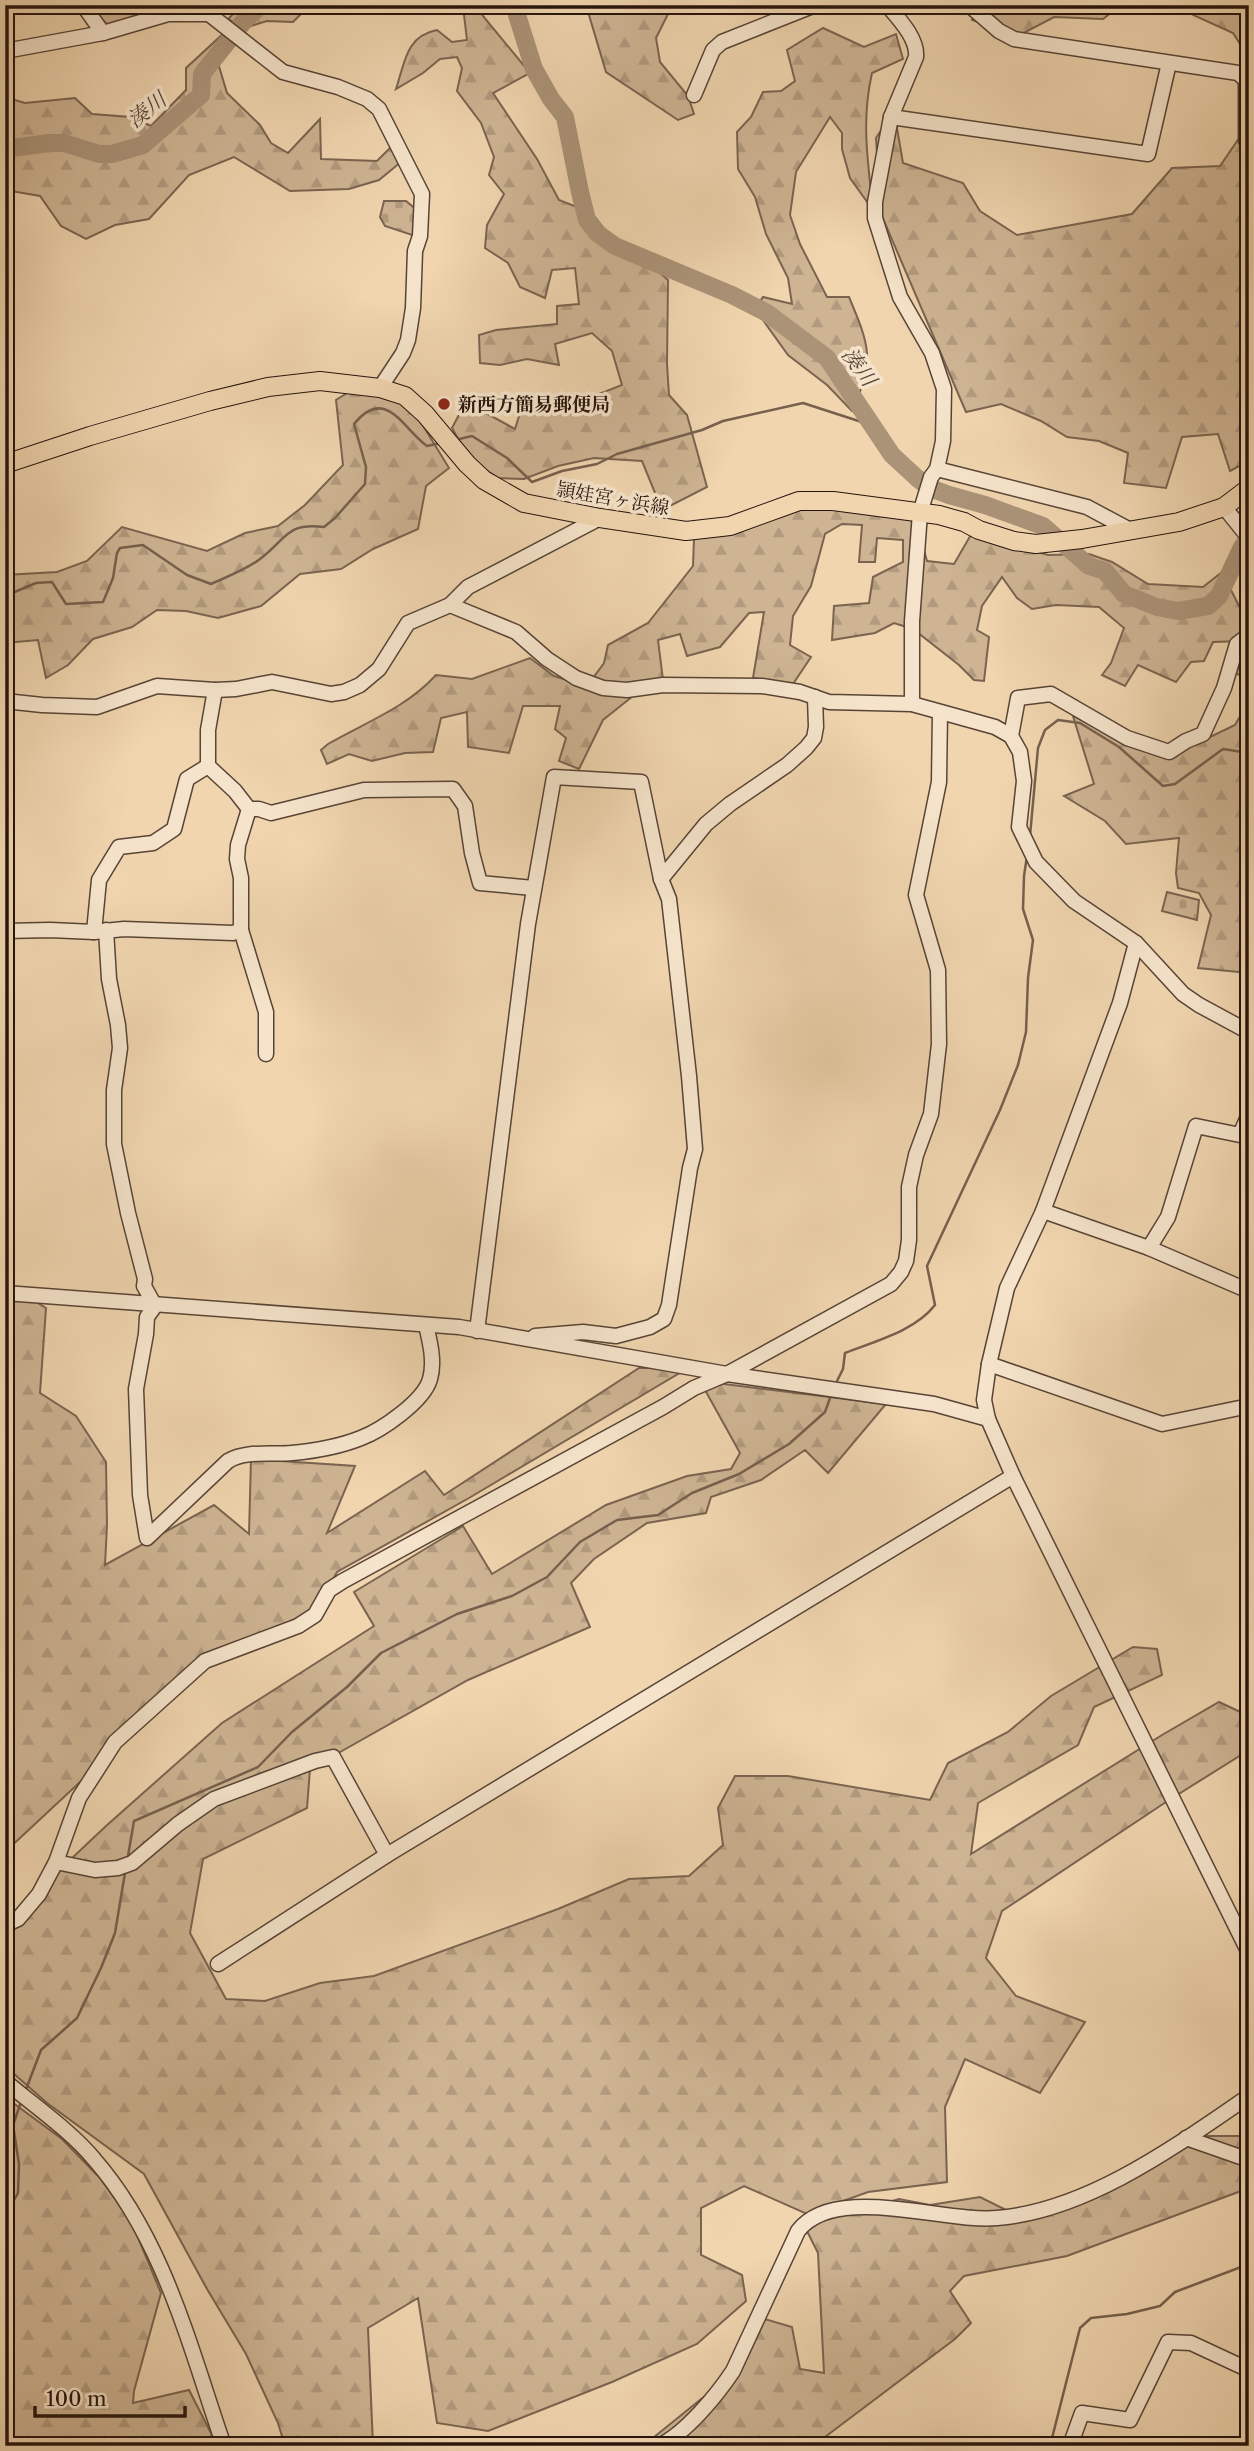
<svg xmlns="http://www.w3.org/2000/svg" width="1254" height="2451" viewBox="0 0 1254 2451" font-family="'Libre Caslon Text','Noto Serif JP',serif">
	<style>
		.forest { fill: url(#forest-firs); stroke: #7a6450; stroke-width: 2 }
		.cemetery { fill: url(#cemetery-stones); stroke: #7a6450; stroke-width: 2 }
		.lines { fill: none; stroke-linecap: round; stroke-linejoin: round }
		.stream { stroke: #76604d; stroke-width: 2.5 }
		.river { stroke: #ab9378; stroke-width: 18 }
		.minor-casing { stroke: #584436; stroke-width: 17 }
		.major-casing { stroke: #26140d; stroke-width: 20 }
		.minor { stroke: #f5e4cb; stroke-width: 14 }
		.major { stroke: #f0d5af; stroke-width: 18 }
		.poi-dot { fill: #8f2418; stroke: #f5e4cb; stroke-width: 2.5 }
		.labels { text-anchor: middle; stroke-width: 7; stroke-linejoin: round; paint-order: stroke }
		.poi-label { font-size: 19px; font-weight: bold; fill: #26140d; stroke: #f5e4cb; text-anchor: start }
		.street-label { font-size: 19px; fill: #26140d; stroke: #f5e4cb }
		.water-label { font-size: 21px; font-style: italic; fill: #5b4738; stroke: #f5e4cb }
	</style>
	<defs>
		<pattern id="forest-firs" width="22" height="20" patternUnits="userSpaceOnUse" patternTransform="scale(1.75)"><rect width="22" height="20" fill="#ceb493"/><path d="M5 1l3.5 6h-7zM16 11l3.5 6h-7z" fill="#b19a7e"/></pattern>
		<pattern id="cemetery-stones" width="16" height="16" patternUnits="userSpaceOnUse" patternTransform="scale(1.75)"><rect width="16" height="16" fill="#ceb493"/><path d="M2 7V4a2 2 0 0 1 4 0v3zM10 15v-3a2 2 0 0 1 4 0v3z" fill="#b19a7e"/></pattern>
	</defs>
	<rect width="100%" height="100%" fill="#f0d5af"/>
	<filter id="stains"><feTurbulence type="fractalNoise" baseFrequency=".00286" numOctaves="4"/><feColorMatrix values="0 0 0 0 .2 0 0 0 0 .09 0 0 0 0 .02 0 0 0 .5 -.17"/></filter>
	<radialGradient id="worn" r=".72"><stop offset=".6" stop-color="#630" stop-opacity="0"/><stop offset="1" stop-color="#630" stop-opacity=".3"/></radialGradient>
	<g class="forest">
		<path d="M95 5H173L105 28Z"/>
		<path d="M242 5H310L293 22 267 21 244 28 228 19Z"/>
		<path d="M451 5H474L530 73 493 93 537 159 559 200 592 213 618 247 653 267 668 280 667 364 669 395 687 415 707 487 662 510 642 461 594 458 558 466 524 479 498 478 470 459 452 428 462 409 484 412 515 429 524 400 536 394 558 406 584 400 622 385 612 351 592 333 555 344 559 365 527 359 500 365 480 363 479 335 496 330 557 324V306L579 304 575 268 552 270 545 298 520 287 508 263 485 248 487 225 504 194 489 175 494 157 481 123 457 91 462 68 457 57 440 59 423 73 396 89C405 62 406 36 437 30L452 42 467 40 464 15Z"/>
		<path d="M589 5H668L669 12 656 38 660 62 688 96 694 114 678 120 606 72 589 15Z"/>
		<path d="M978 5H1121L1103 19 1054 17 1018 36 972 20Z"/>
		<path d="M1179 5H1249V58L1233 33 1193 15Z"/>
		<path d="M823 28 864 47 896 34 903 59 872 73C861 121 868 162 873 210L850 178 842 149V133L830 117 796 172 790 215 800 244 827 297H849C870 347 875 360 852 411L827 385 788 355 755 309 763 297 792 304 788 278 766 234 755 197 738 169 737 132 751 117 763 92 781 91 795 81 787 50Z"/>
		<path d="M224 33 235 44 218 63 227 93 260 125 271 143 288 153 320 119 321 159 377 161 396 142 401 162 379 180 349 189 290 191 234 157 189 175 149 219 115 225 86 239 61 226 40 196 5 190V97L25 103 75 98 92 114 131 117 151 126 186 90V68Z"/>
		<path d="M1249 61V461L1230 471 1218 434 1182 437 1166 488 1124 483 1128 453 1099 441 1067 437 1041 421 1001 404 966 412 881 214 876 138 894 111 903 163 963 183 980 211 1017 235 1132 214 1172 168 1220 166 1246 128Z"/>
		<path d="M360 385 411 406 449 468 426 486 418 529 373 549 341 569 300 574 261 606 218 618 186 611 157 610 132 627 93 639 68 665 46 678 38 640 5 643V575L57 572 87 561 122 527 207 551 245 533 278 526 305 505 343 465 336 400Z"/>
		<path d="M801 506 915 518 927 561 954 564 972 533 1048 555 1089 554 1112 562 1148 584 1203 587 1222 572 1245 618 1242 641 1213 642 1204 661 1191 662 1176 682 1138 665 1125 686 1102 675 1111 663 1124 628 1099 607 1056 605 1032 609 1017 598 1002 577 982 606 977 630 989 637 984 681 974 680 959 665 913 629 894 623 875 633 832 640 834 606 869 603 873 577 903 562V540L877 538 875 562H859L862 525 842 524 825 534 811 586 793 616 790 645 811 657 793 684 753 678 764 612 749 613 720 647 687 656 680 634 658 640 663 680 633 696 603 720 579 769 559 761 566 738 555 729 560 706H523L509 753 468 747 467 712 441 718 433 752 405 753 372 761 349 754 327 764 321 750 328 744C366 722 406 708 436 675L472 679 530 658 554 676 587 686 604 663 608 645 648 623 693 566 694 538Z"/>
		<path d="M1249 654V680L1235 673Z"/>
		<path d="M1249 701V973L1198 968 1211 915 1199 893 1178 888 1176 873 1179 838 1126 844 1105 821 1064 796 1094 784 1073 716 1157 752 1206 739 1235 725Z"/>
		<path d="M5 1283 46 1308 40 1393 76 1416 106 1462 107 1525 105 1565 214 1505 249 1534 251 1459 355 1466 327 1533 425 1471 444 1495 639 1368H688L469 1498 337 1572 319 1606 273 1631 202 1656 94 1769 5 1852Z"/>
		<path d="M700 1381 886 1404 828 1473 805 1450 761 1480 711 1497 706 1513 647 1523 594 1559 571 1583 590 1627 468 1680 310 1769 307 1808 203 1859 190 1933 226 1999 265 2001 320 1983 374 1976 558 1909 629 1879 689 1876 723 1845 718 1808 735 1776H788L930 1800 948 1763 1008 1732 1051 1696 1133 1647 1157 1649 1162 1675 1094 1707 1078 1745 978 1803 971 1854 1162 1735 1219 1702 1249 1716V1750L1166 1802 1002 1911 986 1958 1016 1996 1085 2022 1040 2093 965 2059 945 2107 947 2182 868 2192 807 2214 744 2186 701 2208V2255L742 2275 746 2301 697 2344 612 2382 488 2431 437 2423 418 2298 368 2328 373 2446H285L278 2423 246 2354 207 2289 144 2174 47 2103 5 2066V1925L18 1909 106 1826 222 1723 374 1626 354 1592 463 1526 492 1574 606 1505 687 1476 731 1469 740 1453Z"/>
		<path d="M5 2097 62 2139 100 2178 132 2223 161 2293 134 2391 133 2403 189 2390 212 2435 200 2446H5Z"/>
		<path d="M1207 2136H1249V2188L1067 2256 964 2276 950 2291 971 2323 955 2339 813 2446H643L742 2366 758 2317 792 2327 800 2369 824 2373 818 2253 807 2231 822 2221 899 2199 930 2205 980 2197 1006 2210 1054 2209 1185 2141Z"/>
	</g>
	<g class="cemetery">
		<path d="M384 201H406L418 211 415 236 385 226 380 217Z"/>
		<path d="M1167 892 1199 900 1197 920 1162 911Z"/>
	</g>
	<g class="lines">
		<g class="stream">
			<path d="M455 440 472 436 507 458 532 482 562 471 597 464 617 454 702 430 723 421 803 403 874 426"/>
			<path d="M5 596 36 583 52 582 66 604 103 602 113 578 117 553 120 548 143 545 187 575 211 584C226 577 246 570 260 559 287 539 286 522 324 527L335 518 365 484 366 467 354 424C386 385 403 429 427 446L441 443"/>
			<path d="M1030 836 1038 748 1045 730 1058 720 1080 723 1119 747 1163 786 1175 784 1223 749 1249 753"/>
			<path d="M837 1381 843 1369 845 1353C875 1341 915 1331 935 1305L927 1266 1000 1110 1018 1065 1026 1032 1028 978 1033 940 1023 909 1024 876 1027 856"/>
			<path d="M128 1856 134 1821 258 1767 292 1732 347 1687 381 1653 457 1614 512 1596 547 1577 580 1542 617 1520 658 1515 692 1493 739 1474 789 1444 825 1412 830 1398"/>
			<path d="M25 2092 41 2050 77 2018 101 1968 115 1933 125 1873"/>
			<path d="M5 2216 18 2193 19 2164 13 2125 21 2102"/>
			<path d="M1050 2446 1080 2328 1091 2318 1127 2314 1160 2306 1175 2292 1249 2264"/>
		</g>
		<g class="river">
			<path d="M520 5 517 15 534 69 551 99 565 117 580 192 587 220 597 233 615 246 732 295 767 313 827 358 892 455 917 478 930 488 949 495 985 505 1043 526 1089 566 1105 571 1124 594 1157 607 1178 611 1208 606 1219 596 1242 547 1249 538"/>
			<path d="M5 149 49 143H64L99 154H112L143 145 201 95 202 74 244 21 261 5"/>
		</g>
		<defs>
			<g id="minor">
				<path d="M83 5 103 33 168 14H209L283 72 338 87 367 99 379 109 422 194 420 236 415 251 413 308 408 340 403 353 380 388"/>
				<path d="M887 5C899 19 918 39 916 57L891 117 875 202V218L900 297 932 353 944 389 943 441 937 469 931 477 920 513 912 621V704"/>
				<path d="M969 5 999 31 1014 39 1238 73 1246 80V141"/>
				<path d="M5 51 103 33"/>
				<path d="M694 95 713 50 722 42 815 5"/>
				<path d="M891 117 1148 154 1169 63"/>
				<path d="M937 469 1087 507 1130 530"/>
				<path d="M1224 507 1249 538"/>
				<path d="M450 605 516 632 547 659 576 678 603 688 627 690 663 685 762 686 800 692 829 702 912 704 995 727 1011 736 1020 752 1024 781 1019 827 1036 862 1074 901 1136 943 1183 994 1199 1005 1249 1032"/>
				<path d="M215 690 208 730V766L235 791 249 809"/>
				<path d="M5 701 42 705 97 707 157 686 215 690 236 689 272 682 331 694 344 692 360 685 379 669 408 623 450 605 468 587 600 518"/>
				<path d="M1011 736 1018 698 1051 694 1127 738 1169 752 1186 741 1203 734 1224 688 1237 644 1249 635"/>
				<path d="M249 809H259L271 813 364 790 453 789 465 806 472 853 480 883 533 888"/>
				<path d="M661 879 706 824 730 804 787 765 806 748 814 738 816 727 815 697"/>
				<path d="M106 930 109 979 118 1025 120 1048 114 1090V1144L128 1213 145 1279 144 1286 155 1306 147 1317 146 1334 136 1389 140 1495 147 1538 228 1461C246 1450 272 1455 292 1453 314 1451 341 1446 361 1438 382 1430 424 1401 430 1379 435 1362 430 1342 426 1325"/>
				<path d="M241 930 266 1012V1054"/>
				<path d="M5 931 50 930 94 932 124 929 233 933 241 930V878L237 859 238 845 249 809"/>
				<path d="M94 932 99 880 119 847 153 843 174 829 187 779 208 766"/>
				<path d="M1043 1211 1149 1248 1249 1291"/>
				<path d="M1149 1248 1168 1217 1196 1126 1240 1135 1249 1114"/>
				<path d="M5 1293 459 1327 727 1374 934 1404 988 1419 1013 1476 1249 1953"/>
				<path d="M477 1331 528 924 554 777 641 782 661 879 669 899 689 1076 695 1149 690 1168 669 1305 664 1319 650 1327 616 1336 583 1332 535 1336"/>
				<path d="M989 1364 1162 1424 1249 1406"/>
				<path d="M988 1419 984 1400 989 1364 1007 1288 1043 1211 1120 1003 1136 943"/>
				<path d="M56 1862 95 1870 118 1868 132 1863 178 1824 214 1799 315 1761 333 1757 387 1855"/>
				<path d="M5 1925 18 1919 39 1894 56 1862 79 1798 115 1742 205 1661 298 1626 315 1615 329 1590 343 1581 663 1407 694 1388 727 1374 891 1284 901 1272 906 1261 909 1240V1187L916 1155 931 1114 939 1044 938 970 916 895 939 782 940 712"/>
				<path d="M218 1964 387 1855 1013 1476"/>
				<path d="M5 2081C33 2105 71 2131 94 2159 164 2239 190 2348 224 2446"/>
				<path d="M1186 2138 1249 2160"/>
				<path d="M659 2446C686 2433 717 2395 733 2371L798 2231C835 2183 943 2223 997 2218 1087 2211 1176 2146 1249 2096"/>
				<path d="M1070 2446 1082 2413 1130 2420 1168 2342 1191 2343 1249 2370"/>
			</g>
			<path id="major" d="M5 464 90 436 210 401 268 387 320 381 380 388 405 396 425 414 467 464 484 480 524 503 600 518 686 531 730 526 799 501H833L939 515 964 522 979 530 1014 541 1036 544 1082 539 1179 522 1224 507 1249 488"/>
		</defs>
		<use href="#minor" class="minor-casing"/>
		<use href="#major" class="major-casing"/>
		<use href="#minor" class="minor"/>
		<use href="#major" class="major"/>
	</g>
	<circle class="poi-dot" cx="444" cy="404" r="7"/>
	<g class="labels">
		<g class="poi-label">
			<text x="458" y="411">新西方簡易郵便局</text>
		</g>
		<g class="street-label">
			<text transform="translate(613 498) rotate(10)" y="7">頴娃宮ヶ浜線</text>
		</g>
		<g class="water-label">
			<text transform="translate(147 110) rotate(-38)" y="7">湊川</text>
			<text transform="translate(859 367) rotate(54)" y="7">湊川</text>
		</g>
	</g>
	<rect width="1254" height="2451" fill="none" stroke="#f0d5af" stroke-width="28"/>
	<rect x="7" y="7" width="1240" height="2437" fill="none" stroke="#26140d" stroke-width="3.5"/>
	<rect x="14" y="14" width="1226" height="2423" fill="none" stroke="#26140d" stroke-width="2"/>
	<path d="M35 2406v10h150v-10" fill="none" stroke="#26140d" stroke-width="3.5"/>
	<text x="46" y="2406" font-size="21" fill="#26140d" stroke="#f5e4cb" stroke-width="5" paint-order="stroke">100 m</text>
	<rect width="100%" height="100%" filter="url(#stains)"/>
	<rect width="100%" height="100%" fill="url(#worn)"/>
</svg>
